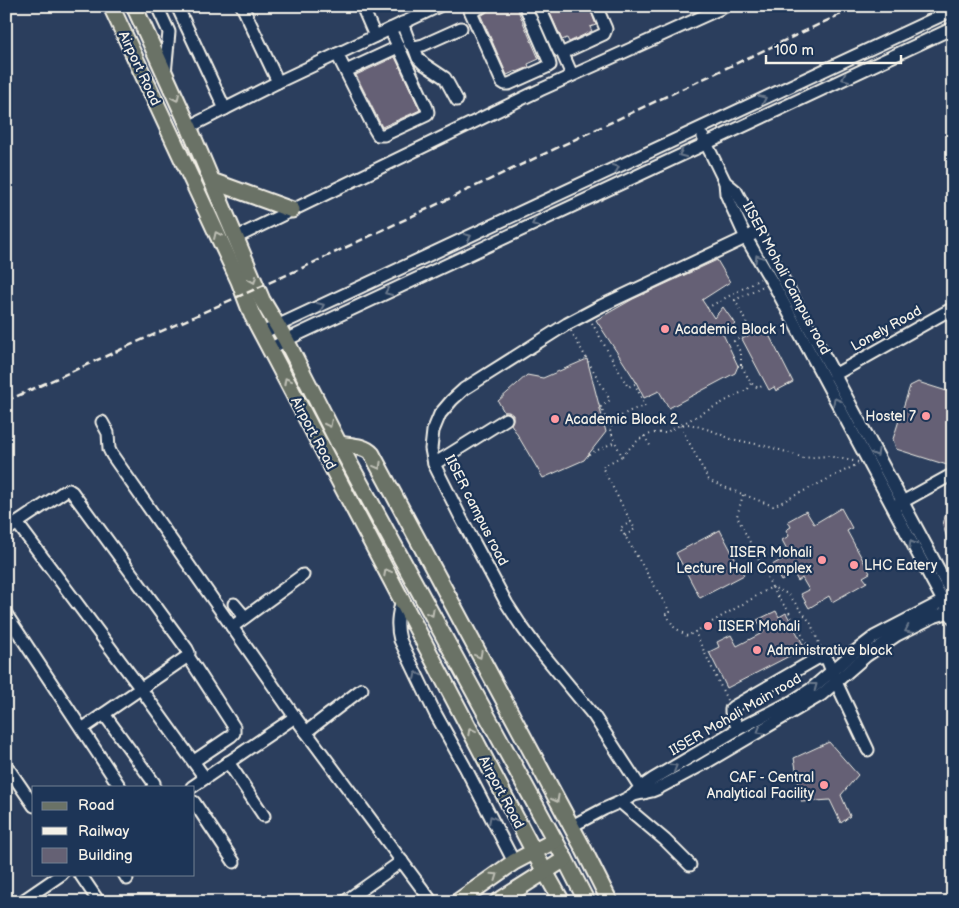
<svg xmlns="http://www.w3.org/2000/svg" width="959" height="908" viewBox="0 0 959 908" font-family="'Balsamiq Sans',sans-serif">
	<style>
		.building { fill: #656174; stroke: #f4f1e8 }
		.lines { fill: none; stroke-linecap: round; stroke-linejoin: round }
		.minor-casing { stroke: #f4f1e8; stroke-width: 15 }
		.major-casing { stroke: #f4f1e8; stroke-width: 19 }
		.path { stroke: #f4f1e8; stroke-width: 2; stroke-dasharray: 1 4; stroke-linecap: butt }
		.minor { stroke: #1d3557; stroke-width: 11 }
		.major { stroke: #6a7266; stroke-width: 15 }
		.rail { stroke: #f4f1e8; stroke-width: 2.5; stroke-dasharray: 8 4; stroke-linecap: butt }
		.oneway { stroke: #68778a }
		.oneway2 { stroke: #bdbeb4 }
		.poi-dot { fill: #ff9aa2; stroke: #1d3557; stroke-width: 2 }
		.labels { text-anchor: middle; stroke-width: 4.5; stroke-linejoin: round; paint-order: stroke }
		.street-label { font-size: 14px; fill: #f4f1e8; stroke: #1d3557 }
		.poi-label { font-size: 14px; fill: #f4f1e8; stroke: #1d3557; text-anchor: start }
	</style>
	<rect width="100%" height="100%" fill="#2b3e5d"/>
	<filter id="ink" filterUnits="userSpaceOnUse"><feTurbulence type="fractalNoise" baseFrequency=".02" numOctaves="2"/><feDisplacementMap in="SourceGraphic" scale="10" xChannelSelector="R" yChannelSelector="G"/><feConvolveMatrix kernelMatrix="1 2 1 2 8 2 1 2 1" color-interpolation-filters="sRGB"/></filter>
	<g filter="url(#ink)">
		<g class="building">
			<path d="M494 6H516L539 59 528 64 529 67 517 72 516 71 507 75 481 16 487 12 490 8Z"/>
			<path d="M547 6H589L596 25 590 27 592 31 569 42 567 38 562 40Z"/>
			<path d="M395 57 420 110 382 127 356 75Z"/>
			<path d="M717 260 730 282 702 300 714 318 723 307 735 324 723 334 738 366 735 373 669 408 659 391 644 398 635 380 596 320 633 299Z"/>
			<path d="M765 327 793 382 776 391 774 387 769 390 742 339Z"/>
			<path d="M587 359 606 432 584 460 543 478 511 424 513 419V415L509 412H504L498 401 527 375 543 378Z"/>
			<path d="M918 382 953 393V464L947 465 896 449 893 439 910 386Z"/>
			<path d="M950 495H953V552H951L943 525Z"/>
			<path d="M841 508 852 528 847 531 870 573 863 577 867 582 832 602 829 596 809 608 801 594 809 590 802 578 798 581 794 574 781 581 772 565 790 555 782 540 789 536 786 530 791 527 788 521 806 511 814 524Z"/>
			<path d="M720 530 744 575 700 598 676 553Z"/>
			<path d="M776 611 779 617 786 613 805 648 727 688 709 652 719 647 717 642 731 635 737 646 764 632 757 620Z"/>
			<path d="M829 742 858 775 841 795 850 816 841 823 830 800 802 802 794 758Z"/>
		</g>
		<g class="lines">
			<defs>
				<g id="minor">
					<path d="M157 6 169 32 165 74"/>
					<path d="M177 6 225 109"/>
					<path d="M242 6 278 82"/>
					<path d="M362 6 375 36"/>
					<path d="M468 6 502 82 505 84H509L547 67 550 65 549 61 525 6"/>
					<path d="M539 6 559 51 562 52H565L604 34 606 29 596 6"/>
					<path d="M471 12 483 6"/>
					<path d="M402 23 410 44 414 47 423 45 461 28"/>
					<path d="M414 47 418 58 424 64 445 78 457 100"/>
					<path d="M562 52 572 75"/>
					<path d="M337 54 375 130 378 135H384L427 115 428 112 427 108 390 29"/>
					<path d="M346 71 398 47"/>
					<path d="M189 127 278 82 439 6"/>
					<path d="M703 137 725 182 736 191 758 232 953 596"/>
					<path d="M725 182 726 194 746 238 775 287 943 601 953 618"/>
					<path d="M235 238 540 90 726 6"/>
					<path d="M262 333 953 10"/>
					<path d="M270 349 286 340 953 28"/>
					<path d="M834 375 953 308"/>
					<path d="M102 422 108 433 109 449 112 455 295 717 432 902"/>
					<path d="M434 464 506 419"/>
					<path d="M895 506 953 474"/>
					<path d="M17 523 65 491 69 490 72 492 187 649 189 653 188 656 82 729"/>
					<path d="M6 531 17 523 141 689 205 778"/>
					<path d="M402 600C398 614 396 625 400 640L435 713 465 767 514 862"/>
					<path d="M234 604 245 617"/>
					<path d="M6 614 120 787"/>
					<path d="M232 627 303 575"/>
					<path d="M188 656 234 727V733L231 736 194 761"/>
					<path d="M104 714 154 783 153 787"/>
					<path d="M738 729 731 712V709L733 707 816 659 825 657 827 659 836 682 868 750"/>
					<path d="M306 732 362 689"/>
					<path d="M228 762 264 816"/>
					<path d="M6 765 34 806"/>
					<path d="M192 787 295 717"/>
					<path d="M635 793 640 788 653 779 738 729 791 702 811 689 853 653 874 637 949 598"/>
					<path d="M644 793 594 716 533 642 520 624 507 604 461 518 434 464 431 449 433 431 440 414 452 400 464 389 567 324 601 306 758 232"/>
					<path d="M194 802 234 862"/>
					<path d="M620 802 665 840 690 865"/>
					<path d="M570 827 604 809 620 802 634 795 652 791 657 789 702 765 821 695 866 656 897 635 933 617 953 611"/>
					<path d="M80 874 99 902"/>
					<path d="M124 874 127 879"/>
					<path d="M21 902 62 874"/>
					<path d="M344 902 402 861"/>
				</g>
				<g id="major">
					<path d="M111 6 239 281 252 315 534 852 562 902"/>
					<path d="M134 6 189 127 262 300 286 340 339 444 565 859 587 902"/>
					<path d="M212 181 292 210"/>
					<path d="M339 444C350 446 364 445 372 454L583 848 610 902"/>
					<path d="M457 902 514 862 554 841"/>
					<path d="M497 902 565 859"/>
				</g>
			</defs>
			<use href="#minor" class="minor-casing"/>
			<use href="#major" class="major-casing"/>
			<g class="path">
				<path d="M707 308 760 279"/>
				<path d="M592 323 628 387 635 384 645 406C627 411 621 414 609 429"/>
				<path d="M571 331 610 400 601 407 615 442"/>
				<path d="M741 365V353L734 341 751 332 735 300 763 286"/>
				<path d="M738 366 741 365 751 383 758 388 764 385"/>
				<path d="M644 436 651 447"/>
				<path d="M589 454 615 442 622 456 602 467 631 522"/>
				<path d="M622 456C636 442 644 431 665 433L748 389 751 383"/>
				<path d="M858 462 828 456 803 458 790 453 766 446 731 439 713 431 690 424 680 425 708 479 714 483 773 506 784 501 858 464"/>
				<path d="M743 495 737 516 772 587 788 594 810 622 821 648"/>
				<path d="M625 536 635 529 631 522 620 528 625 536 670 612 666 614 674 627 687 636 695 632"/>
				<path d="M727 700 695 632 772 587 782 603 786 607 811 651"/>
			</g>
			<use href="#minor" class="minor"/>
			<use href="#major" class="major"/>
			<path class="rail" d="M6 401 302 268 858 6"/>
		</g>
		<defs><path id="oneway-chevron" d="M-2-3.5L2.5 0L-2 3.5" fill="none" stroke-width="1.6" stroke-linecap="round" stroke-linejoin="round" transform="scale(1.25)"/></defs>
		<g class="oneway">
			<use href="#oneway-chevron" transform="translate(845 78) rotate(155)"/>
			<use href="#oneway-chevron" transform="translate(763 99) rotate(-25)"/>
			<use href="#oneway-chevron" transform="translate(682 154) rotate(155)"/>
			<use href="#oneway-chevron" transform="translate(616 168) rotate(-25)"/>
			<use href="#oneway-chevron" transform="translate(535 223) rotate(155)"/>
			<use href="#oneway-chevron" transform="translate(468 237) rotate(-25)"/>
			<use href="#oneway-chevron" transform="translate(758 258) rotate(-121)"/>
			<use href="#oneway-chevron" transform="translate(388 292) rotate(155)"/>
			<use href="#oneway-chevron" transform="translate(321 306) rotate(-25)"/>
			<use href="#oneway-chevron" transform="translate(836 401) rotate(-118)"/>
			<use href="#oneway-chevron" transform="translate(876 453) rotate(62)"/>
			<use href="#oneway-chevron" transform="translate(912 544) rotate(-118)"/>
			<use href="#oneway-chevron" transform="translate(908 630) rotate(154)"/>
			<use href="#oneway-chevron" transform="translate(417 675) rotate(-116)"/>
			<use href="#oneway-chevron" transform="translate(814 686) rotate(-37)"/>
			<use href="#oneway-chevron" transform="translate(760 731) rotate(150)"/>
			<use href="#oneway-chevron" transform="translate(674 767) rotate(-30)"/>
			<use href="#oneway-chevron" transform="translate(492 819) rotate(-117)"/>
		</g>
		<g class="oneway2">
			<use href="#oneway-chevron" transform="translate(176 98) rotate(66)"/>
			<use href="#oneway-chevron" transform="translate(217 235) rotate(-115)"/>
			<use href="#oneway-chevron" transform="translate(253 280) rotate(67)"/>
			<use href="#oneway-chevron" transform="translate(287 381) rotate(-118)"/>
			<use href="#oneway-chevron" transform="translate(329 424) rotate(63)"/>
			<use href="#oneway-chevron" transform="translate(378 466) rotate(61)"/>
			<use href="#oneway-chevron" transform="translate(387 572) rotate(-118)"/>
			<use href="#oneway-chevron" transform="translate(431 613) rotate(61)"/>
			<use href="#oneway-chevron" transform="translate(479 655) rotate(62)"/>
			<use href="#oneway-chevron" transform="translate(471 731) rotate(-118)"/>
			<use href="#oneway-chevron" transform="translate(556 799) rotate(62)"/>
			<use href="#oneway-chevron" transform="translate(495 876) rotate(-35)"/>
		</g>
	</g>
	<g class="poi-dot">
		<circle cx="665" cy="329" r="5"/>
		<circle cx="926" cy="416" r="5"/>
		<circle cx="555" cy="419" r="5"/>
		<circle cx="822" cy="560" r="5"/>
		<circle cx="854" cy="565" r="5"/>
		<circle cx="708" cy="626" r="5"/>
		<circle cx="757" cy="650" r="5"/>
		<circle cx="824" cy="785" r="5"/>
	</g>
	<g class="labels">
		<g class="street-label">
			<text transform="translate(140 68) rotate(65)" y="5">Airport Road</text>
			<text transform="translate(787 278) rotate(62)" y="5">IISER Mohali Campus road</text>
			<text transform="translate(886 328) rotate(-29)" y="5">Lonely Road</text>
			<text transform="translate(314 433) rotate(62)" y="5">Airport Road</text>
			<text transform="translate(477 510) rotate(63)" y="5">IISER campus road</text>
			<text transform="translate(735 714) rotate(-30)" y="5">IISER Mohali Main road</text>
			<text transform="translate(502 792) rotate(62)" y="5">Airport Road</text>
		</g>
		<g class="poi-label">
			<text x="675" y="334">Academic Block 1</text>
			<text x="916" y="421" text-anchor="end">Hostel 7</text>
			<text x="565" y="424">Academic Block 2</text>
			<text x="812" y="557" text-anchor="end">IISER Mohali<tspan x="812" dy="16">Lecture Hall Complex</tspan></text>
			<text x="864" y="570">LHC Eatery</text>
			<text x="718" y="631">IISER Mohali</text>
			<text x="767" y="655">Administrative block</text>
			<text x="814" y="782" text-anchor="end">CAF - Central<tspan x="814" dy="16">Analytical Facility</tspan></text>
		</g>
	</g>
	<rect width="959" height="908" fill="none" stroke="#1d3557" stroke-width="25"/>
	<rect x="12" y="12" width="934" height="883" fill="none" stroke="#f4f1e8" stroke-width="2" filter="url(#ink)"/>
	<rect x="32" y="786" width="162" height="90" fill="#1d3557" stroke="#738091"/>
	<rect x="42" y="802" width="25" height="8" fill="#6a7266" stroke="#738091"/>
	<text x="78" y="810" font-size="15" fill="#f4f1e8">Road</text>
	<rect x="42" y="827" width="25" height="8" fill="#f4f1e8" stroke="#738091"/>
	<text x="78" y="836" font-size="15" fill="#f4f1e8">Railway</text>
	<rect x="42" y="848" width="25" height="15" fill="#656174" stroke="#738091"/>
	<text x="78" y="860" font-size="15" fill="#f4f1e8">Building</text>
	<path d="M766 55v8h135v-8" fill="none" stroke="#f4f1e8" stroke-width="2.5"/>
	<text x="774" y="55" font-size="15" fill="#f4f1e8" stroke="#1d3557" stroke-width="4" paint-order="stroke">100 m</text>
</svg>
